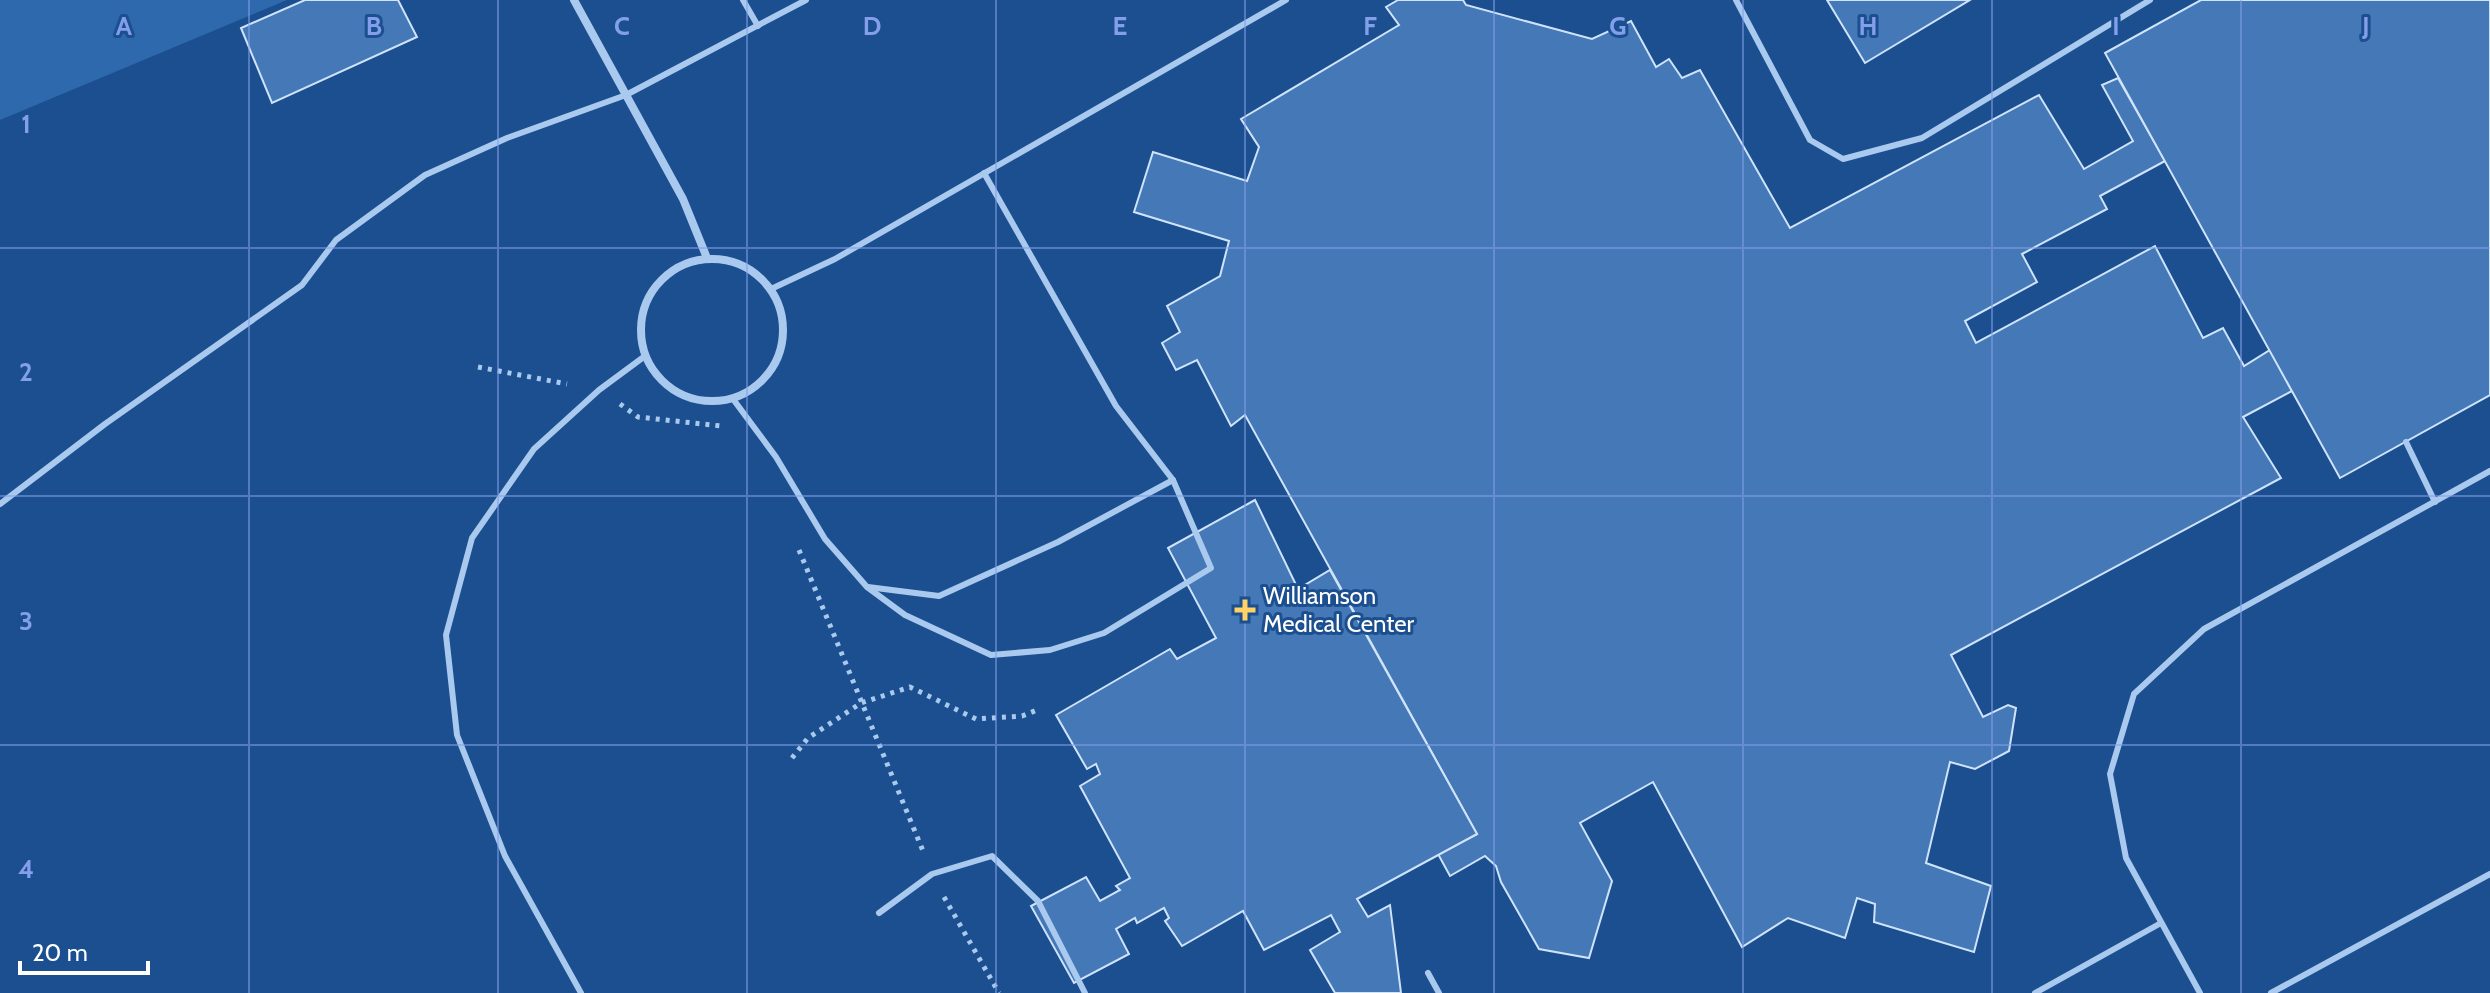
<svg xmlns="http://www.w3.org/2000/svg" width="2490" height="993" viewBox="0 0 2490 993" font-family="Cabin,sans-serif">
	<style>
		.green { fill: #2e69ad }
		.building { fill: #4478b7; stroke: #cfe3fa; stroke-width: 2 }
		.lines { fill: none; stroke-linecap: round; stroke-linejoin: round }
		.path { stroke: #a9c9ee; stroke-width: 5; stroke-dasharray: 4 6; stroke-linecap: butt }
		.service { stroke: #a9c9ee; stroke-width: 6 }
		.minor { stroke: #a9c9ee; stroke-width: 8 }
		.grid { fill: none; stroke: #839eea; stroke-width: 2; stroke-opacity: 0.55 }
		.poi-dot { fill: #ffd166; stroke: #1b4f8f; stroke-width: 3 }
		.labels { text-anchor: middle; stroke-width: 6; stroke-linejoin: round; paint-order: stroke }
		.poi-label { font-size: 24px; fill: #fff; stroke: #1b4f8f; text-anchor: start }
		.grid-label { font-size: 26px; text-anchor: middle; font-weight: bold; fill: #839eea; stroke: #1b4f8f; stroke-width: 6; stroke-linejoin: round; paint-order: stroke }
	</style>
	<rect width="100%" height="100%" fill="#1b4f8f"/>
	<path class="green" d="M0 0H287L0 120Z"/>
	<g class="building">
		<path d="M305 0H398L417 37 272 103 241 28Z"/>
		<path d="M1398 0H1463L1466 5 1592 39 1631 21 1656 67 1669 59 1682 78 1700 70 1790 228 2039 95 2084 169 2133 141 2102 85 2118 78 2165 161 2100 196 2107 209 2022 254 2037 282 1965 321 1976 343 2155 246 2203 338 2223 328 2244 366 2270 350 2292 391 2243 417 2281 478 1951 655 1983 717 2008 705 2016 708 2009 751 1975 769 1950 762 1926 863 1991 886 1974 952 1874 922 1875 904 1857 898 1845 938 1788 918 1742 947 1653 782 1580 823 1612 881 1589 958 1539 949 1501 882 1496 866 1485 856 1450 876 1438 854 1477 834 1245 415 1231 426 1197 360 1176 370 1162 343 1180 332 1167 306 1220 276 1229 241 1134 212 1153 152 1247 181 1259 147 1241 119 1399 25 1386 7Z"/>
		<path d="M1827 0H1970L1865 63Z"/>
		<path d="M2201 0H2490V395L2340 478 2105 53Z"/>
		<path d="M1255 500 1298 589 1330 570 1477 834 1357 899 1368 917 1390 905 1401 993H1335L1310 950 1340 932 1331 915 1264 950 1243 911 1182 946 1165 921 1169 918 1164 908 1137 923 1135 918 1116 929 1129 954 1074 983 1031 906 1086 877 1100 901 1120 890 1116 886 1130 878 1080 786 1100 774 1096 764 1087 769 1056 715 1170 649 1177 659 1216 638 1168 548Z"/>
	</g>
	<g class="lines">
		<g class="path">
			<path d="M478 367 567 384"/>
			<path d="M620 404 638 417 721 426"/>
			<path d="M799 550 923 851"/>
			<path d="M792 758 808 738 861 703 910 687 976 719 1022 716 1037 710"/>
			<path d="M944 897 999 993"/>
		</g>
		<g class="service">
			<path d="M743 0 758 26"/>
			<path d="M1736 0 1810 140 1843 159 1922 138 2150 0"/>
			<path d="M771 289 835 259 1286 0"/>
			<path d="M733 399 776 457 825 539 867 587 905 615 991 655 1050 650 1104 633 1211 568 1173 480 1116 406 984 173"/>
			<path d="M2406 442 2435 502"/>
			<path d="M0 504 105 424 302 285 336 240 425 175 507 138 626 95 806 0"/>
			<path d="M868 587 939 596 1058 542 1173 480"/>
			<path d="M879 913 932 874 992 856 1038 901 1085 993"/>
			<path d="M1428 973 1439 993"/>
			<path d="M581 993 505 856 457 735 446 635 472 538 534 449 599 390 645 356"/>
			<path d="M2035 993 2161 923"/>
			<path d="M2200 993 2126 858 2110 774 2134 694 2204 629 2490 471"/>
			<path d="M2271 993 2490 874"/>
		</g>
		<g class="minor">
			<path d="M574 0 683 199 707 258"/>
			<circle cx="712" cy="330" r="71"/>
		</g>
	</g>
	<path class="grid" d="M249 0V993M498 0V993M747 0V993M996 0V993M1245 0V993M1494 0V993M1743 0V993M1992 0V993M2241 0V993M0 248H2490M0 496H2490M0 745H2490"/>
	<path class="poi-dot" d="M1241 598h8v8h8v8h-8v8h-8v-8h-8v-8h8z"/>
	<g class="labels">
		<g class="poi-label">
			<text x="1263" y="604">Williamson<tspan x="1263" dy="28">Medical Center</tspan></text>
		</g>
	</g>
	<g class="grid-label">
		<text x="124" y="35">A</text>
		<text x="374" y="35">B</text>
		<text x="622" y="35">C</text>
		<text x="872" y="35">D</text>
		<text x="1120" y="35">E</text>
		<text x="1370" y="35">F</text>
		<text x="1618" y="35">G</text>
		<text x="1868" y="35">H</text>
		<text x="2116" y="35">I</text>
		<text x="2366" y="35">J</text>
		<text x="26" y="133">1</text>
		<text x="26" y="381">2</text>
		<text x="26" y="630">3</text>
		<text x="26" y="878">4</text>
	</g>
	<path d="M20 961v12h128v-12" fill="none" stroke="#ffffff" stroke-width="4"/>
	<text x="32" y="961" font-size="24" fill="#ffffff" stroke="#1b4f8f" stroke-width="6" paint-order="stroke">20 m</text>
</svg>
